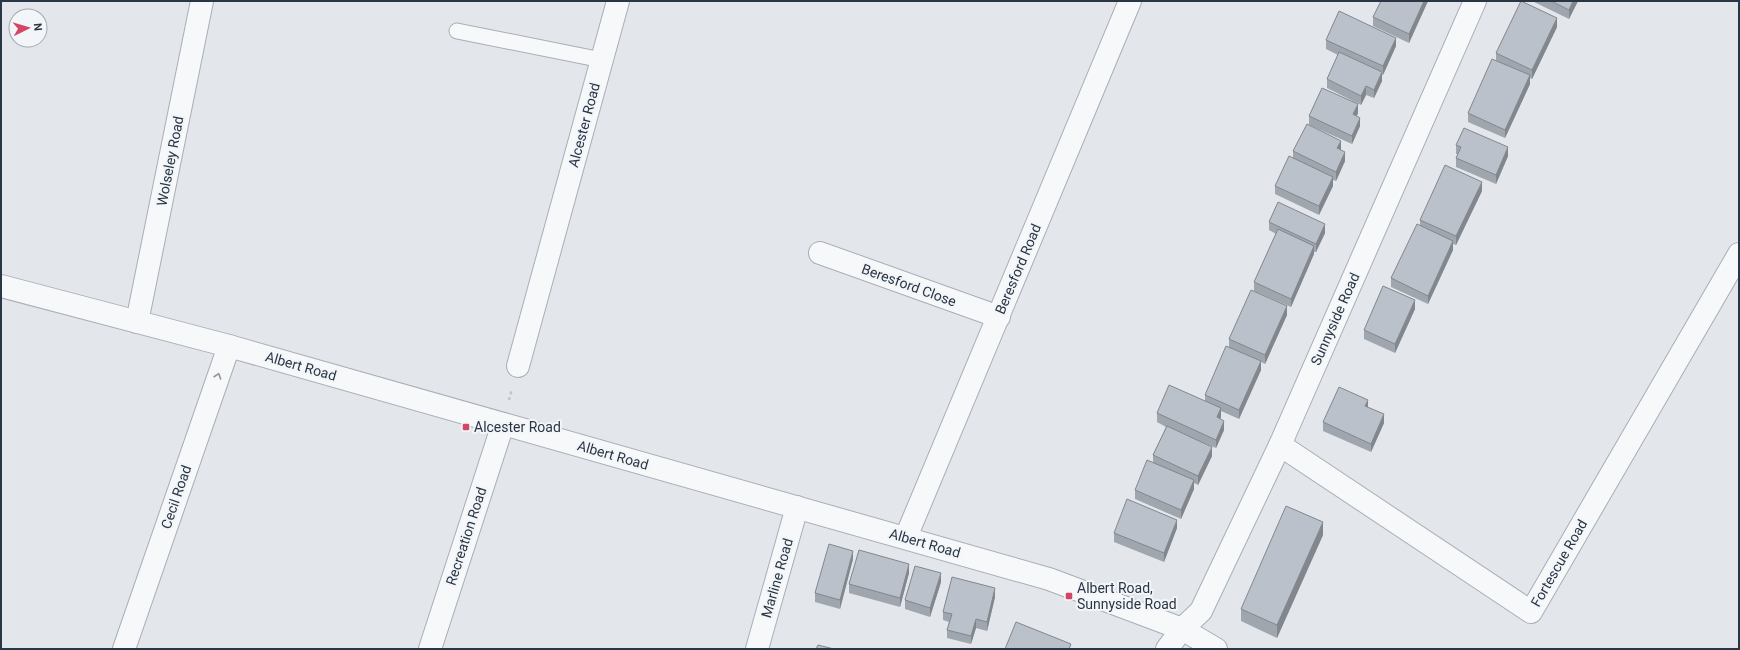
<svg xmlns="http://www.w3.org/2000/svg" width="1740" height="650" viewBox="0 0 1740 650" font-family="Roboto,sans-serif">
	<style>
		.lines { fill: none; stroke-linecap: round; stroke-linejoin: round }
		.service-casing { stroke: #a8aeb7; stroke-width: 17 }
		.minor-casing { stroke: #a8aeb7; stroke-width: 24 }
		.path { stroke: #c1c5cb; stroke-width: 2.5; stroke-dasharray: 3 3; stroke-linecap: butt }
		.service { stroke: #f6f8fa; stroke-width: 15 }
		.minor { stroke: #f6f8fa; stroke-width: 22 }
		.wall { fill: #a0a6ae }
		.shaded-wall { fill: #82878d }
		.building { fill: #bac1ca; stroke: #82878d }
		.oneway { stroke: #9096a0 }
		.poi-dot { fill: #d34664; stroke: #f3f6f9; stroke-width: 1.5 }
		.labels { text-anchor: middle; stroke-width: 4; stroke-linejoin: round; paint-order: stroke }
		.street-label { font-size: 14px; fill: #2a3545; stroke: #f3f6f9 }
		.poi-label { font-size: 14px; fill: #2a3545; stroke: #f3f6f9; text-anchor: start }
	</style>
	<rect width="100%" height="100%" fill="#e3e7ec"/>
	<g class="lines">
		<defs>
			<path id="service" d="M457 31 602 60"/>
			<g id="minor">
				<path d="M820 253 999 317"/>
				<path d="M1 286 229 346 1049 579 1182 629 1216 649"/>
				<path d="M137 322 202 1"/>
				<path d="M518 366 618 1"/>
				<path d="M1280 445 1531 612 1739 254"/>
				<path d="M906 537 1130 1"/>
				<path d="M124 649 229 346"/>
				<path d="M430 649 503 424"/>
				<path d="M757 649 797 507"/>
				<path d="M1167 649 1182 629 1201 611 1280 445 1475 1"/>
			</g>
		</defs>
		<use href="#service" class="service-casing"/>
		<use href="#minor" class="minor-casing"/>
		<path class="path" d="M509 400 512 389"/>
		<use href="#service" class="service"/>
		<use href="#minor" class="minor"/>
	</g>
	<g class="wall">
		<path d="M1381 1H1428L1409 43 1373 26V17Z"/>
		<path d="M1532 1H1578L1569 19Z"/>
		<path d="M1557 27 1532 79 1530 78V84L1505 138 1468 122V113L1496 61V53Z"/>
		<path d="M1326 40 1396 46 1383 75H1382V81L1374 98 1366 95 1361 105 1327 88V79L1338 55 1326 49Z"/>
		<path d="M1358 113 1357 116 1360 126 1352 144 1309 125V116Z"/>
		<path d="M1456 145 1508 156 1496 184 1456 167V158L1458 154H1456Z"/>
		<path d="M1341 150 1345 161 1336 181 1333 180V186L1319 215 1275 194V186L1293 158V151Z"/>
		<path d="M1482 191 1456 245 1453 244V250L1428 304 1391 287V278L1420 226V220Z"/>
		<path d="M1269 222 1325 233 1316 252H1314V254L1291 307 1254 291V282L1276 234 1269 230Z"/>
		<path d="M1415 309 1395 353 1364 339V330Z"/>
		<path d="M1287 315 1265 364 1261 362V370L1239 419 1221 411V417L1220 419 1224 430 1216 448 1204 443 1212 456 1198 485 1194 483V489L1181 519 1135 499V490L1153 463V455L1166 427 1157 422V413L1205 401V395L1229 347V339Z"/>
		<path d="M1368 407 1384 423 1371 452 1323 431V422Z"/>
		<path d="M1177 528 1164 562 1114 542V533Z"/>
		<path d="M1323 535 1277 638 1241 621V609Z"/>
		<path d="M853 559 840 609 815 602V593Z"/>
		<path d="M909 573 900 607 849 593V584Z"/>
		<path d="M941 582 930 617 905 609V600Z"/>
		<path d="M995 597 987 631 976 628 971 644 947 638V630L949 622 943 620V612Z"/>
	</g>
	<g class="shaded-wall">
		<path d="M1424 1H1428L1409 43V34Z"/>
		<path d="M1573 1H1578L1569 19V10Z"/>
		<path d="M1557 18V27L1532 79V70Z"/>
		<path d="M1396 38V46L1383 75V66Z"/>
		<path d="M1382 72V81L1374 98V90Z"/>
		<path d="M1530 75V84L1505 138V130Z"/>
		<path d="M1366 86V95L1361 105V96Z"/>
		<path d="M1358 104V113L1353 123V114Z"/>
		<path d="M1360 118V126L1352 144V136Z"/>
		<path d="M1341 141V150L1337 157V148Z"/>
		<path d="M1508 147V156L1496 184V175Z"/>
		<path d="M1345 152V161L1336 181V172Z"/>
		<path d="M1333 177V186L1319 215V206Z"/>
		<path d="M1482 182V191L1456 245V236Z"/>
		<path d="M1325 224V233L1316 252V244Z"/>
		<path d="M1453 241V250L1428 304V296Z"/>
		<path d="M1314 246V254L1291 307V299Z"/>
		<path d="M1415 300V309L1395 353V344Z"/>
		<path d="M1287 306V315L1265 364V355Z"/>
		<path d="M1261 361V370L1239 419V410Z"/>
		<path d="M1368 400V409L1365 406Z"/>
		<path d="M1221 408V417L1217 426V417Z"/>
		<path d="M1384 414V423L1371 452V444Z"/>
		<path d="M1224 421V430L1216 448V440Z"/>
		<path d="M1212 447V456L1198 485V476Z"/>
		<path d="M1194 480V489L1181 519V510Z"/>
		<path d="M1177 520V528L1164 562V553Z"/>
		<path d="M1323 522V535L1277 638V625Z"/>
		<path d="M853 551V559L840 609V600Z"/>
		<path d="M909 564V573L900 607V598Z"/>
		<path d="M941 573V582L930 617V608Z"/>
		<path d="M995 588V597L987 631V622Z"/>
		<path d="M976 619V628L971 644V636Z"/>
	</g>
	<g class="building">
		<path d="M1381 1H1424L1409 34 1373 17Z"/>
		<path d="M1521 1 1557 18 1532 70 1496 53Z"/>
		<path d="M1551 1H1573L1569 10Z"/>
		<path d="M1339 11 1396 38 1383 66 1326 40Z"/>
		<path d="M1339 52 1382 72 1374 90 1366 86 1361 96 1327 79Z"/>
		<path d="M1492 59 1530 75 1505 130 1468 113Z"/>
		<path d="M1322 88 1358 104 1353 114 1360 118 1352 136 1309 116Z"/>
		<path d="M1307 124 1341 141 1337 148 1345 152 1336 172 1293 151Z"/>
		<path d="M1464 128 1508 147 1496 175 1456 158 1461 147 1456 145Z"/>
		<path d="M1289 156 1333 177 1319 206 1275 186Z"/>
		<path d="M1445 165 1482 182 1456 236 1420 220Z"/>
		<path d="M1278 202 1325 224 1316 244 1269 222Z"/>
		<path d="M1417 224 1453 241 1428 296 1391 278Z"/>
		<path d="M1278 229 1314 246 1291 299 1254 282Z"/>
		<path d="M1383 286 1415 300 1395 344 1364 330Z"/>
		<path d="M1251 290 1287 306 1265 355 1229 339Z"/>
		<path d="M1226 346 1261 361 1239 410 1205 395Z"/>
		<path d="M1169 385 1221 408 1217 417 1224 421 1216 440 1157 413Z"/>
		<path d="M1339 387 1368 400 1365 406 1384 414 1371 444 1323 422Z"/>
		<path d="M1167 426 1212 447 1198 476 1153 455Z"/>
		<path d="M1147 460 1194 480 1181 510 1135 490Z"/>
		<path d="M1127 499 1177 520 1164 553 1114 533Z"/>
		<path d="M1286 506 1323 522 1277 625 1241 609Z"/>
		<path d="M829 544 853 551 840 600 815 593Z"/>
		<path d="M859 550 909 564 900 598 849 584Z"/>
		<path d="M915 566 941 573 930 608 905 600Z"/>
		<path d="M952 577 995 588 987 622 976 619 971 636 947 630 952 614 943 612Z"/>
		<path d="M1016 622 1071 644 1069 649H1005Z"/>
		<path d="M818 645 834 649H816Z"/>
	</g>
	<defs><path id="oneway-chevron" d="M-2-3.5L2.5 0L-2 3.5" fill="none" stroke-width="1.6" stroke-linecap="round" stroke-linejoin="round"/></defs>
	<use class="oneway" href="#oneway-chevron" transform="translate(218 376) rotate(-71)"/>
	<g class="poi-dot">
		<rect x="462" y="423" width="8" height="8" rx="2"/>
		<rect x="1065" y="592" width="8" height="8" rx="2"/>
	</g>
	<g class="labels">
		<g class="street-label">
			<text transform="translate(584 125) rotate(-75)" y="5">Alcester Road</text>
			<text transform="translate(170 161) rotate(-79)" y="5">Wolseley Road</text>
			<text transform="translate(1018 269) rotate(-67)" y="5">Beresford Road</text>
			<text transform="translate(909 285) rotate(20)" y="5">Beresford Close</text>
			<text transform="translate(1335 319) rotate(-66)" y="5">Sunnyside Road</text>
			<text transform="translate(301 366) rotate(16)" y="5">Albert Road</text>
			<text transform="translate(613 455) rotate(16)" y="5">Albert Road</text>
			<text transform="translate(176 497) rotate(-71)" y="5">Cecil Road</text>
			<text transform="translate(466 536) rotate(-72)" y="5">Recreation Road</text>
			<text transform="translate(925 543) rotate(16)" y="5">Albert Road</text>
			<text transform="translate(1559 563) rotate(-60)" y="5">Fortescue Road</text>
			<text transform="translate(777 578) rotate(-74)" y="5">Marline Road</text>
		</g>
		<g class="poi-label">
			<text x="474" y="432">Alcester Road</text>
			<text x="1077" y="593">Albert Road,<tspan x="1077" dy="16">Sunnyside Road</tspan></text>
		</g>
	</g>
	<rect width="1740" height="650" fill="none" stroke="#2a3545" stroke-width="4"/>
	<g transform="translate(28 28) rotate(85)"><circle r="19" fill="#f3f6f9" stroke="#a3a9b1"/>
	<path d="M0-3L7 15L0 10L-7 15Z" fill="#d34664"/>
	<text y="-6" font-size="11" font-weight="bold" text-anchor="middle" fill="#2a3545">N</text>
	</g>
</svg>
